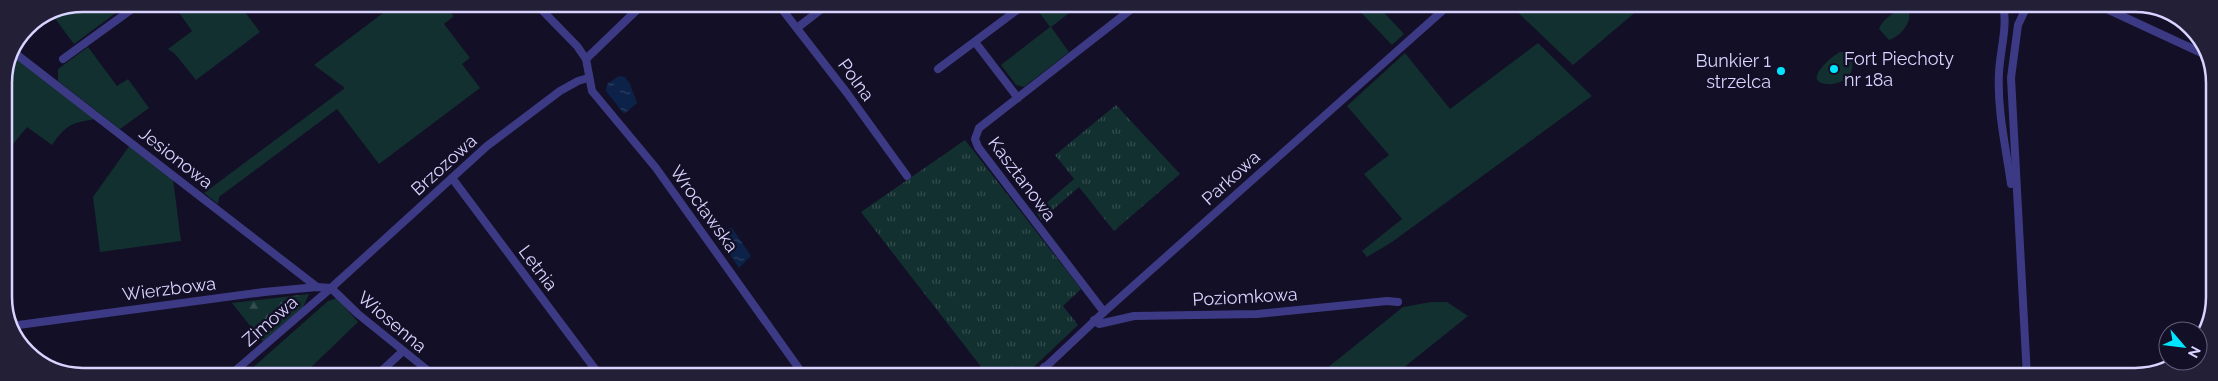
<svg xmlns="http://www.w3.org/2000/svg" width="2218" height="381" viewBox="0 0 2218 381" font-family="Raleway,sans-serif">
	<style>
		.green { fill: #12302f }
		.forest { fill: url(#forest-firs) }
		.park { fill: url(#park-tufts) }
		.water { fill: url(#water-ripples) }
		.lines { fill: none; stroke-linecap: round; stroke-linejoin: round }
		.minor { stroke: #3d3a85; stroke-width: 8 }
		.poi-dot { fill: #00e5ff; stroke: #130f26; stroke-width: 2 }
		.labels { text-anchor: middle; stroke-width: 5; stroke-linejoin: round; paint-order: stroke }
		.poi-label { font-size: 18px; fill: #d9d4ff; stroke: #130f26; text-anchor: start }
		.street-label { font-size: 18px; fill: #d9d4ff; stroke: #130f26 }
		.rim { fill: none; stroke: #d9d4ff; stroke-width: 2.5 }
	</style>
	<defs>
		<pattern id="forest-firs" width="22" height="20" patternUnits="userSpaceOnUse" patternTransform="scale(1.25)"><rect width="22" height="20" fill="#12302f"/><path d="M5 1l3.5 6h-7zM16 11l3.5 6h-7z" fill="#344d4e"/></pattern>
		<pattern id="park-tufts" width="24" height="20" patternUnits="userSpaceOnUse" patternTransform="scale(1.25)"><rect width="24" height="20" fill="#12302f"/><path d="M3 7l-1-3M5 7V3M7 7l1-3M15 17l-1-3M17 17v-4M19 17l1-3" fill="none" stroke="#344d4e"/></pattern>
		<pattern id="water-ripples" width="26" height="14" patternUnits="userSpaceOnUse" patternTransform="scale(1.25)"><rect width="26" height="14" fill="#0c2248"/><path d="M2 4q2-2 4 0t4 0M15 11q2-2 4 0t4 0" fill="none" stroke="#2f4163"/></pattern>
	</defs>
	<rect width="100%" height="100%" fill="#130f26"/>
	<g class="green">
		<path d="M84 4H111L117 12 74 44 53 16Z"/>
		<path d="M173 4H213L219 13 233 4H239L260 32 196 80 175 54 168 49 192 31Z"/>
		<path d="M395 4H442L454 16 444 24 470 58 462 64 480 88 379 164 337 109 219 197 218 204 204 193 345 88 314 65Z"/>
		<path d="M1033 4H1081L1051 27 1069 52 1024 87 1016 85 1001 65 1050 27Z"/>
		<path d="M1353 4H1376L1404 34 1392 45Z"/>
		<path d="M1509 4H1645L1573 65Z"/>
		<path d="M1901 8 1908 10C1914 21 1900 37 1889 40L1879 29C1883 19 1892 14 1901 8Z"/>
		<path d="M1538 43 1592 96 1392 242 1367 257 1362 251 1402 219 1364 174 1389 155 1347 106 1405 53 1450 109Z"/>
		<path d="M88 47 117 86 128 79 149 108 120 129 58 81V69Z"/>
		<path d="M1840 52H1844C1864 67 1845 86 1827 84 1801 82 1832 56 1840 52Z"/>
		<path d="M17 59 95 119C71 123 66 125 52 145L27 127 5 154 4 83 14 60Z"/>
		<path d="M130 145 173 179 181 241 100 252 93 197Z"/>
		<path d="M337 298 358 322 301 377H242L328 301Z"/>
		<path d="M1431 302H1447L1468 316 1392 377H1316L1403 307Z"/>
	</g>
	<path class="forest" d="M309 294 303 307 263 342 232 303Z"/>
	<g class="park">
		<path d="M1116 105 1180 174 1114 231 1079 187 1041 220 1036 212 1074 179 1055 155Z"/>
		<path d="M965 140 1081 289 1063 306 1078 325 1023 377H989L861 212Z"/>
	</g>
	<g class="water">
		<path d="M619 76 625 77 630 84 637 103 624 114 606 91 607 84Z"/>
		<path d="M732 228 751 256 739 268 714 231Z"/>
	</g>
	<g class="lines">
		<g class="minor">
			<path d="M536 4 577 46 586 59 592 91 656 168 805 377"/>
			<path d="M778 4 847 93 907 176"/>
			<path d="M2003 4C2008 27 2000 50 1999 73 1997 110 2006 148 2011 184"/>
			<path d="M2008 4 2026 8 2037 4"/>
			<path d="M2087 4 2100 7"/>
			<path d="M2096 4 2206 55"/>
			<path d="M2026 8 2018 25 2011 78 2027 377"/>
			<path d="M797 28 828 4"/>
			<path d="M975 42 1018 98"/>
			<path d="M16 54 317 287"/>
			<path d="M63 59 139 4"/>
			<path d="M586 59 643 4"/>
			<path d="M938 69 1025 4"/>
			<path d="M452 178 601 377"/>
			<path d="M331 288 358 314 436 377"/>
			<path d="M1104 312 978 147 975 139 979 128 1138 4"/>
			<path d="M1094 320 1099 324 1134 316 1257 314 1387 301 1398 302"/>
			<path d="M11 326 264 292 317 287 331 288"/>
			<path d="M1044 367 1051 377"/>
			<path d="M228 377 331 288 487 146 560 91 578 81 588 78"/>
			<path d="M375 377 403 351"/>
			<path d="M1035 377 1104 312 1450 4"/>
		</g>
	</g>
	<g class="poi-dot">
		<circle cx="1834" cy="69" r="5"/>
		<circle cx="1781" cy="71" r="5"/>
	</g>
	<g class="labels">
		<g class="poi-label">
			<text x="1844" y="65">Fort Piechoty<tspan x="1844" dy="21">nr 18a</tspan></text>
			<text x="1771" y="67" text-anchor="end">Bunkier 1<tspan x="1771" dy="21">strzelca</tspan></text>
		</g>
		<g class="street-label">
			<text transform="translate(856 80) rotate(54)" y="6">Polna</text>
			<text transform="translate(176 158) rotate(38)" y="6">Jesionowa</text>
			<text transform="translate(444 165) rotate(-42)" y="6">Brzozowa</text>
			<text transform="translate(1231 178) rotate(-42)" y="6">Parkowa</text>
			<text transform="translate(1022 179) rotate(53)" y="6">Kasztanowa</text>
			<text transform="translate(704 209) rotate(54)" y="6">Wrocławska</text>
			<text transform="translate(538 268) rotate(53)" y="6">Letnia</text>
			<text transform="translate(169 289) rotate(-7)" y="6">Wierzbowa</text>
			<text transform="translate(1245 297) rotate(-3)" y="6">Poziomkowa</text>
			<text transform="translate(270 321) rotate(-41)" y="6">Zimowa</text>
			<text transform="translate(392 322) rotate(40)" y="6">Wiosenna</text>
		</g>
	</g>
	<path d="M0 0H2218V381H0ZM83 12H2135A71 71 0 0 1 2206 83V297A71 71 0 0 1 2135 368H83A71 71 0 0 1 12 297V83A71 71 0 0 1 83 12Z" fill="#231f37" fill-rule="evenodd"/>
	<path class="rim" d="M83 12H2135A71 71 0 0 1 2206 83V297A71 71 0 0 1 2135 368H83A71 71 0 0 1 12 297V83A71 71 0 0 1 83 12Z"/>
	<g transform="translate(2183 346) rotate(118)"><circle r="24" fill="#130f26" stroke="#625e7d"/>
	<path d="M0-4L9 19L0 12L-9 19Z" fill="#00e5ff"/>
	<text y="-8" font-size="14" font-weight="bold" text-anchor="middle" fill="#d9d4ff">N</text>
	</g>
</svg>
